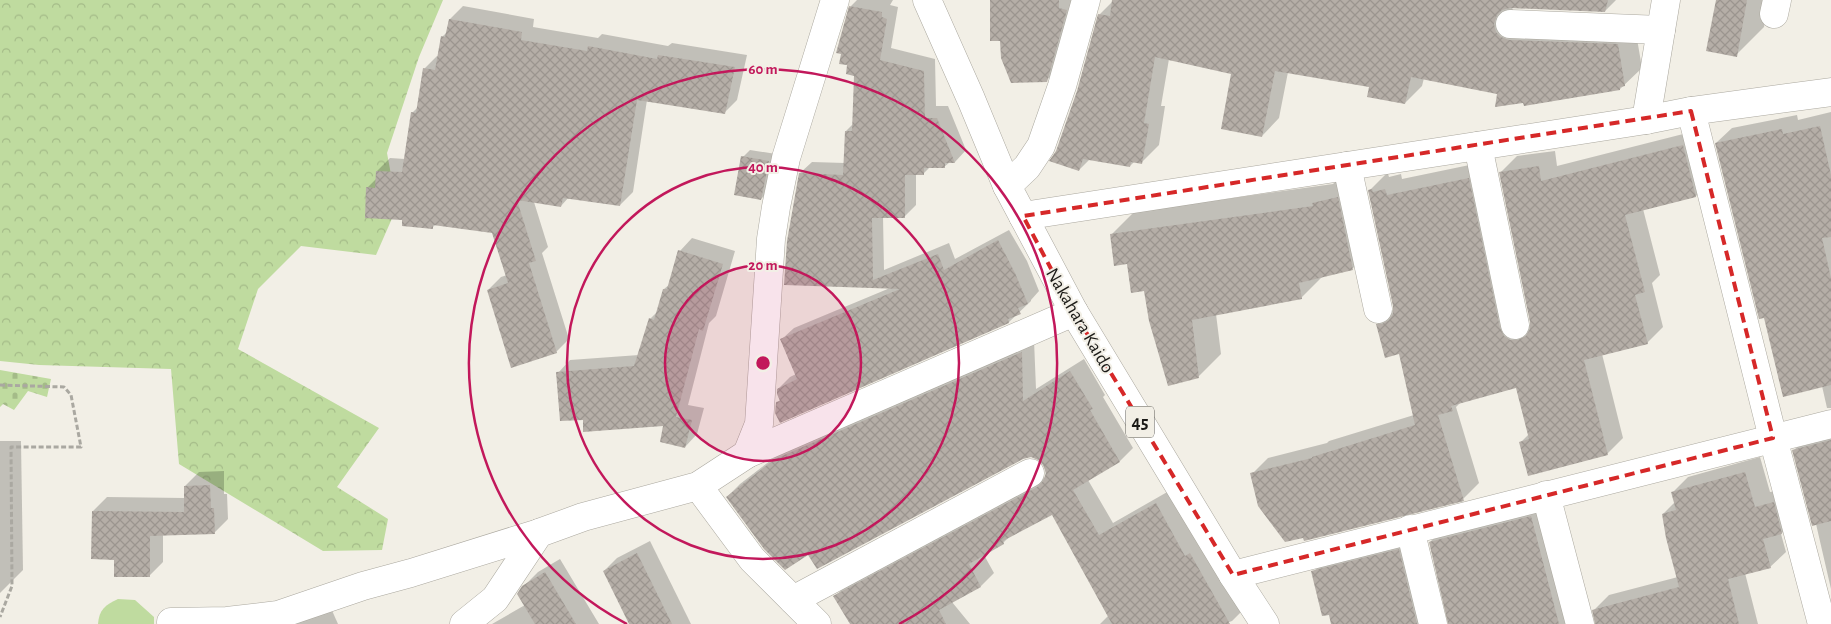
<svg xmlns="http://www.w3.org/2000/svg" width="1831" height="624" viewBox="0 0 1831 624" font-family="'Alegreya Sans',sans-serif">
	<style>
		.green { fill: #bfdb9f }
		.forest { fill: url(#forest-crowns) }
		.cemetery { fill: url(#cemetery-stones) }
		.shadow { fill: #0003 }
		.building { fill: url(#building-cross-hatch) }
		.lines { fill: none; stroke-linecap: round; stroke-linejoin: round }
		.minor-casing { stroke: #aba89f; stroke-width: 29 }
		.major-casing { stroke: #aba89f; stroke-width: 29 }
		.path { stroke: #aaa8a1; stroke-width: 3; stroke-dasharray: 5 2.5; stroke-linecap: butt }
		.minor { stroke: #fff; stroke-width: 28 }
		.major { stroke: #fff; stroke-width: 28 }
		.marked { fill: none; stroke: #d62828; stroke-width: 4; stroke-dasharray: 10 6; stroke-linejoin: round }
		.ring { fill: none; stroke: #c2185b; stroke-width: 2.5 }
		.labels { text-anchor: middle; stroke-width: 4; stroke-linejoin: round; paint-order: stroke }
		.shield { fill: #f2efe6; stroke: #5c5a55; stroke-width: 1 }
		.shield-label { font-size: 18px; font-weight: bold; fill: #1b1a17 }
		.street-label { font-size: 19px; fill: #1b1a17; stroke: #f2efe6 }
		.centre { fill: #c2185b; stroke: #f2efe6; stroke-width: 2.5 }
		.ring-label { font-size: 15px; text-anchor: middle; font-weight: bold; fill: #c2185b; stroke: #f2efe6; stroke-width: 4; stroke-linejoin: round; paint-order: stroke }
	</style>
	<defs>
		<pattern id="forest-crowns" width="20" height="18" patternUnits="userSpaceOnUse" patternTransform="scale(1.25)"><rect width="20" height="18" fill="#bfdb9f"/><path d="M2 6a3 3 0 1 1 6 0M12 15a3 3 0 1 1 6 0" fill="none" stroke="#a4bb88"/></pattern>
		<pattern id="cemetery-stones" width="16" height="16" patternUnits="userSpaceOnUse" patternTransform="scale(1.25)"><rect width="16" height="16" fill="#bfdb9f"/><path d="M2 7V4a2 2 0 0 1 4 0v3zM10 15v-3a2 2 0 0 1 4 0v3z" fill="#a4bb88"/></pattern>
		<pattern id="building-cross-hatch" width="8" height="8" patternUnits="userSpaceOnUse" patternTransform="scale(1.25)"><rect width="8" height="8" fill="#b5aea7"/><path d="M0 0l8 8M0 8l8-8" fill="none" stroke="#9b958f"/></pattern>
	</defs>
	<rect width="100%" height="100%" fill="#f2efe6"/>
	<path class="green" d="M118 599 135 600 154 617V624H98C99 610 105 605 118 599Z"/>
	<path class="forest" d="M0 0H443L419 57 387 153 397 207 376 255 301 246 258 289 238 349 379 428 337 487 388 519 382 550 323 551 179 464 171 369 39 365 0 361Z"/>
	<path class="cemetery" d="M0 370 51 379 47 397 28 391 14 410 3 404 0 407Z"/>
	<g class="shadow">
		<path d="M857 0H893L890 5 898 7 891 48 935 59 936 106H948L966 150 955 162H950L944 167H930L923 174H916V205L904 217 883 216 884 270 949 243 955 259 1009 230 1027 261 1039 291 1031 300V301L1009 322 777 403 781 399 778 389 790 377 796 374 782 339 794 328 890 288 785 284 800 173 812 162 845 163 846 131 854 123 855 75 851 6Z"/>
		<path d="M991 0H1081L1064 63 1046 81Z"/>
		<path d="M1114 0H1616L1605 11 1512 7 1514 14 1635 27 1642 68 1620 89 1524 101 1499 93 1424 78 1422 86 1405 103 1371 86 1288 72 1279 118 1262 136 1233 73 1169 59 1161 106H1165L1159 145 1141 163 1134 162 1130 166 1090 159 1079 170 1057 152 1078 92 1099 15Z"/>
		<path d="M1717 0H1769L1764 27 1736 55Z"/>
		<path d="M463 6 534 19 533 27 598 38 602 34 668 46 672 43 747 55 737 100 724 113 647 100 633 192 620 205 569 197 561 206 534 202 548 247 542 253 569 339 556 352 488 290 501 277 507 275 493 232 436 224 432 228 404 219 367 188 377 178V171L390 158 405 159 412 113 418 107 424 69 437 56H439L442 37 447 32 450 19Z"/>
		<path d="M1831 112V408H1827L1822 386 1765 317 1716 143 1732 128 1797 115 1798 120Z"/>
		<path d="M1699 130 1712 180 1696 196 1643 209 1660 275 1652 283 1663 327 1647 343 1602 354 1623 438 1607 454 1520 443 1529 434 1517 387 1461 402 1456 407 1479 483 1463 499 1252 474 1268 458 1327 443 1329 441 1414 415 1400 353 1377 324 1394 309 1370 190 1386 174H1388L1389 177 1401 174 1402 179 1484 162 1526 324 1531 325 1501 172 1517 156 1555 151 1557 166Z"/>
		<path d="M750 150 776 154 768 192 761 199 743 157Z"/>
		<path d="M1336 181 1375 246 1353 268 1324 275 1301 298 1216 314 1221 354 1198 377 1111 235 1134 212 1333 184Z"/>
		<path d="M692 238 735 251 716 316 709 323 688 405 704 408 697 434 685 447 665 425 584 418 558 373 570 360 639 355 650 319 658 311 664 289 670 284 680 251Z"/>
		<path d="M1034 340 1036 389 1084 359 1105 395 1103 397 1133 448 1120 461 1088 480 1113 523 1169 491 1198 544 1203 541 1245 608 1232 621 1224 624H1100L1109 615 1052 513 1010 536 1003 543 984 555 994 573 981 586 952 602 970 624H852L835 596 848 584 1046 477 1045 466 1039 459 1031 456 1022 458 809 553 727 497 740 484 789 446Z"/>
		<path d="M1831 430V589L1816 524 1794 450 1809 435Z"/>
		<path d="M0 441H21L23 570 0 593Z"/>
		<path d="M1760 457 1770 492 1789 488 1797 518 1781 534 1786 552 1770 567 1745 573 1758 624H1596L1594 610 1609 595 1678 577 1663 514 1675 502 1673 492 1688 477Z"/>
		<path d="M224 471V494H227L228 519 214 533 163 534V562L149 576 116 558 93 511 107 497 185 498V486L199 472Z"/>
		<path d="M1546 501 1591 624H1449L1430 542 1446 527Z"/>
		<path d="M1414 535 1443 624H1333L1313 572 1328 557Z"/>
		<path d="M650 541 691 624H630L604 571 617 558Z"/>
		<path d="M560 559 599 624H492L525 605 523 587 538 572Z"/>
		<path d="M330 606 338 624H295Z"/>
	</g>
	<g class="building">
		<path d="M990 0H1059V8L1067 10 1047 82 1011 83 1001 58 1000 41H990Z"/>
		<path d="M1112 0H1608L1605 12 1510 8 1502 10 1497 15 1494 24 1496 32 1501 37 1509 40 1618 44 1625 86 1620 87V90L1524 106 1523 103 1495 107 1497 94 1411 77 1405 104 1367 97 1369 87 1275 71 1262 137 1221 129 1231 74 1155 57 1144 123 1149 124 1142 164 1131 162 1130 167 1083 159 1079 171 1049 161 1056 151 1077 91 1098 14 1110 16Z"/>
		<path d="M1716 0H1747L1737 57 1706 51Z"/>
		<path d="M849 6 882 12V17L887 19 880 60 924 71 925 118H937L955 163H945V168H924V175H905V218H872L873 280 938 254 944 270 998 240 1015 273 1028 304 1018 308 1021 314 1008 319 1009 323 780 423 775 413 776 402 780 401 777 394V389L797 379 780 339 900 289 784 285 787 241 799 173 843 175 845 131H852L854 76 846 74 847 65 839 64 841 54 836 53Z"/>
		<path d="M449 19 522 32 521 40 587 51 588 46 657 59 658 55 735 67 725 114 637 100 620 206 563 198 561 207 517 200 536 261 529 263 557 353 511 368 487 290 508 283 492 233 433 225V229L402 226V220L365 218 366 187 375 188 376 171 402 172 411 112 416 113 423 68 435 70 441 36 445 37Z"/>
		<path d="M1820 126 1831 175V237L1822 238 1831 278V385L1783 397 1764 318 1759 319 1715 143 1782 129 1783 134Z"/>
		<path d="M1683 145 1696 197 1625 215 1645 292 1635 295 1648 344 1584 360 1608 455 1528 476 1519 442 1529 439 1516 388 1451 406 1453 411 1438 415 1464 501 1304 541 1303 538 1285 542 1258 506 1250 473 1312 458V457L1415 425 1399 354 1385 358 1376 324H1382L1389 320 1393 314V306L1368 190 1372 189 1373 192 1385 189 1387 195 1469 178 1500 328 1504 336 1510 340H1518L1526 336 1530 329V322L1499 172 1539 166 1541 181Z"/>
		<path d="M741 156 769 161 761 200 734 195Z"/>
		<path d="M1338 197 1353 270 1299 283 1302 299 1192 320 1199 378 1168 386 1149 321 1144 291 1131 293 1127 264 1114 266 1110 234 1313 206 1312 203Z"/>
		<path d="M678 250 723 264 703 331 699 329 676 417 692 420 685 448 660 442 663 426 583 432V420L560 421 556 372 634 366 649 318 654 320 663 289H667Z"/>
		<path d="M1022 352 1023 401 1070 371 1093 409 1090 410 1120 462 1073 490 1099 535 1156 503 1185 556 1190 553 1230 624H1112L1052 515 1003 541 1004 544 969 564 981 587 939 610 946 624H850L833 596 1037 487 1043 481 1046 473 1043 465 1038 460 1031 457 1023 459 817 569 808 555 785 570 764 549 726 497 775 459Z"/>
		<path d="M1831 440V521L1812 526 1792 450Z"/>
		<path d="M1745 472 1755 507 1774 502 1782 534 1763 539 1771 568 1728 579 1739 624H1595L1592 610 1679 587 1666 538 1662 514 1676 510 1671 492Z"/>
		<path d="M210 485 211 508H214L215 534 150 536V577H114V560L91 559 92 511 184 512V486Z"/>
		<path d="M1531 516 1559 624H1448L1429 542Z"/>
		<path d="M1399 549 1417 624H1331L1329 615 1322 616 1311 571Z"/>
		<path d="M637 553 672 624H629L603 571Z"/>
		<path d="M545 572 576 624H535L517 594 522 586Z"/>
	</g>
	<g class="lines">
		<defs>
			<g id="minor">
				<path d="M1774 14 1777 0"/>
				<path d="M1510 24 1661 30"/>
				<path d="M1691 111 1773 438 1822 624"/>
				<path d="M1646 120 1666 0"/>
				<path d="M1478 146 1515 325"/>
				<path d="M1347 166 1378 309"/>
				<path d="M1007 186 1027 167 1041 146 1062 86 1086 0"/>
				<path d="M1023 216 1646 120 1691 111 1831 92"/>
				<path d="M747 454 759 424 771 239 776 207 786 158 835 0"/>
				<path d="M698 486 752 559 817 624"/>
				<path d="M1546 495 1580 624"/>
				<path d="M1410 529 1433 624"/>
				<path d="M1233 575 1831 424"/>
				<path d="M793 600 1030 473"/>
				<path d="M171 622 227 621 278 615 363 586 411 573 539 533"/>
				<path d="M464 624 495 599 539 533 583 517 698 486 747 454 1074 312"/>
			</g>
			<path id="major" d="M927 0 971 99 1007 186 1074 312 1233 575 1265 624"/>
		</defs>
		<use href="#minor" class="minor-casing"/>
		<use href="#major" class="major-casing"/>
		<path class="path" d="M0 385 64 387 71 395 81 447H11L12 586 0 617"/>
		<use href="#minor" class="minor"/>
		<use href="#major" class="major"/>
	</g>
	<path class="marked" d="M1691 111 1773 438 1233 575 1074 312 1023 216Z"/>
	<circle cx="763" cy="363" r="98" fill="#c2185b" fill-opacity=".12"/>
	<g class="ring">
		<circle cx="763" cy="363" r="98"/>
		<circle cx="763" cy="363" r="196"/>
		<path d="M627 624A294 294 0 1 1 899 624"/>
	</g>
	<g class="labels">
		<rect class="shield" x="1126" y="406.5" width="28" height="31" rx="4"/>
		<g class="shield-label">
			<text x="1140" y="428">45</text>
		</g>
		<g class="street-label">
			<text transform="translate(1081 320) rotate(60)" y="7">Nakahara Kaido</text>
		</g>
	</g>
	<circle cx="763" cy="363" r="8" class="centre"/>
	<g class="ring-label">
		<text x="763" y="74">60 m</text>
		<text x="763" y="172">40 m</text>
		<text x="763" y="270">20 m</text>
	</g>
</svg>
